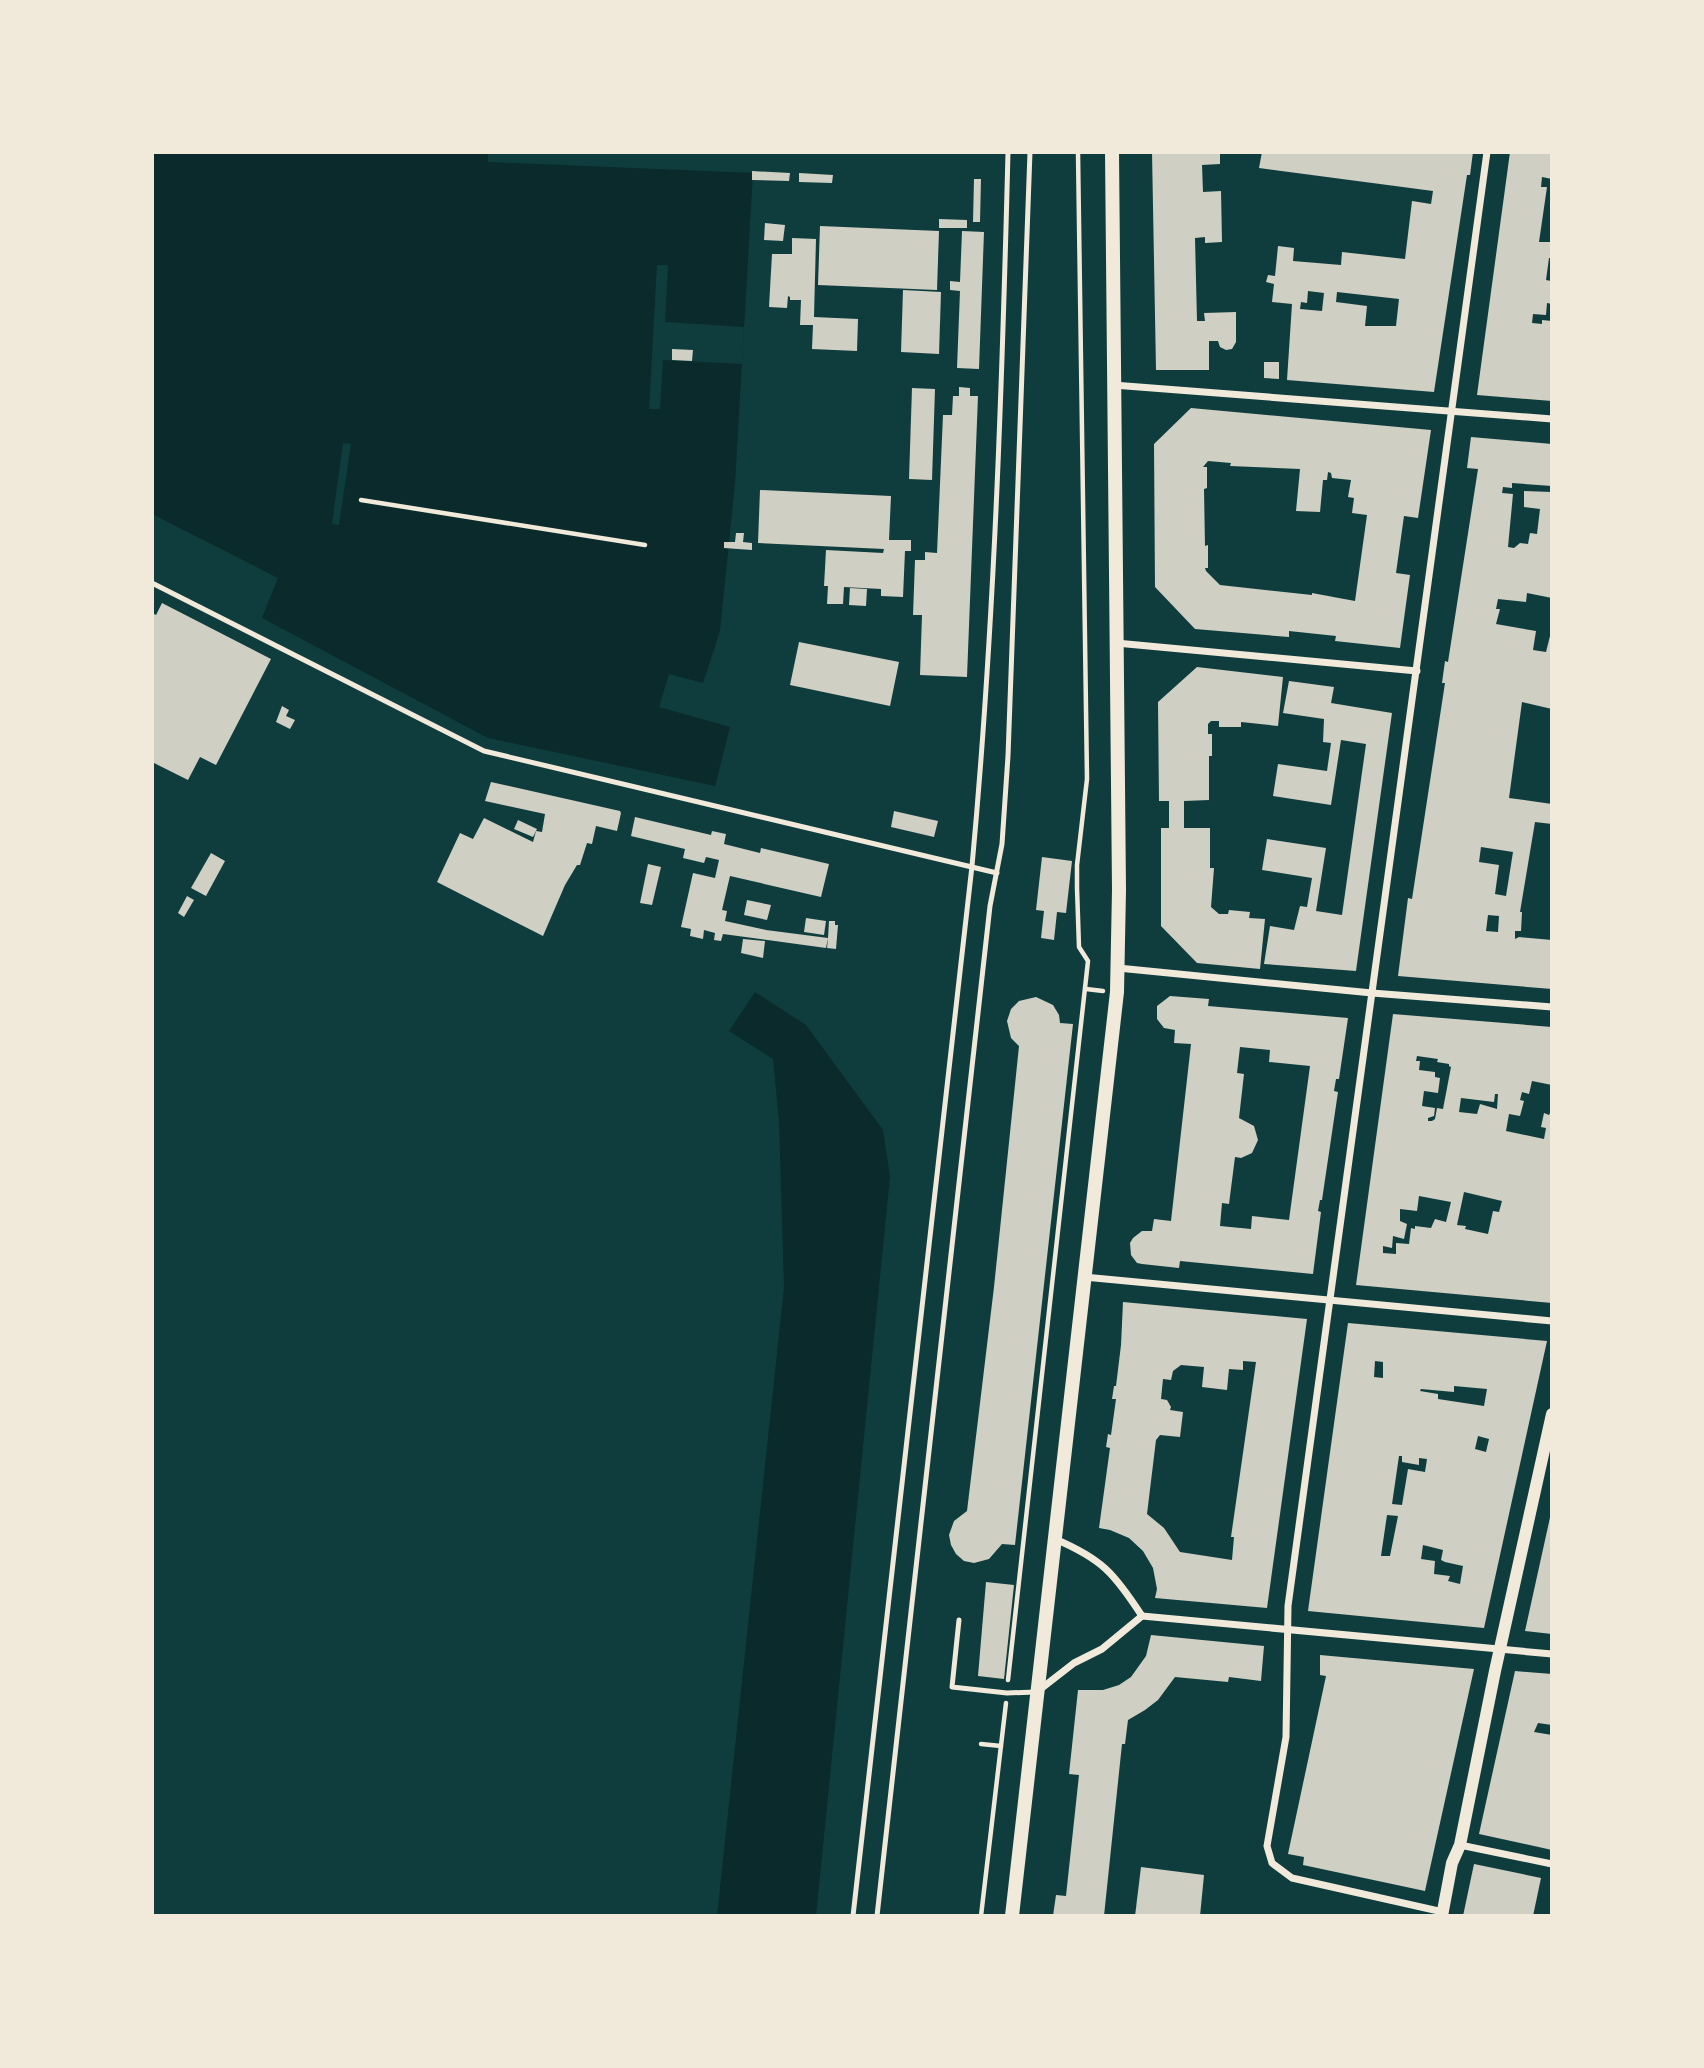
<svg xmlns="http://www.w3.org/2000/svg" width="1704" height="2068" viewBox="0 0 1704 2068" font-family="Inter,sans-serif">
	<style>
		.water { fill: #0a2a2b }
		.pier { fill: #0f3d3e }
		.building { fill: #cfcfc3; fill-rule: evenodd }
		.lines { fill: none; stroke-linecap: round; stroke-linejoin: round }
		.path { stroke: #f1e9da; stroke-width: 4.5 }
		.service { stroke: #f1e9da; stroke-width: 5 }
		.minor { stroke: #f1e9da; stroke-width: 7 }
		.tertiary { stroke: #f1e9da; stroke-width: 12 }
		.secondary { stroke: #f1e9da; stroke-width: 14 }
	</style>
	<rect width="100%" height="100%" fill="#0f3d3e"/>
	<g class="water">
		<path d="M152 152H488V162L753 173 735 483 720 631 703 683 669 674 659 707 730 727 715 786 488 738 262 618 278 578 152 514Z"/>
		<path d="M755 992 806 1025 883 1130 890 1177 816 1916H717L784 1287 779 1121 773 1059 729 1031Z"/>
	</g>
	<g class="pier">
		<path d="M657 265H668L665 322 744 327 742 364 663 360 660 409H649Z"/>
		<path d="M343 443 351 444 339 525 332 524Z"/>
	</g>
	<g class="building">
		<path d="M1152 152H1220V164L1202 165 1203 192 1221 191 1222 242 1205 243V237L1195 238 1197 321H1205L1204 313 1236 312V342L1232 349 1226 350 1220 347 1218 341H1209V370H1156Z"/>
		<path d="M1262 152H1473L1470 175H1467L1434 392 1287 380 1292 304 1272 302 1274 284 1266 282 1268 275 1275 276 1278 246 1294 248 1293 261 1341 265 1342 252 1405 259 1412 201 1431 204 1433 191 1259 168ZM1308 291 1324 293 1322 311 1300 309 1301 302 1307 303ZM1337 292 1399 299 1396 326H1365L1367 306 1336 302Z"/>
		<path d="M1510 152H1552V179L1542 177 1541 187H1547L1539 242H1552V258H1549L1546 280 1551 281 1552 304 1547 303 1546 315 1533 314 1532 323 1542 324V320L1552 321V401L1477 395Z"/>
		<path d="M752 171 790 173 789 181 752 180Z"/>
		<path d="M799 173 833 175 832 183 799 182Z"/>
		<path d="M974 179H981L980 222H973Z"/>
		<path d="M939 219 967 220V228H939Z"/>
		<path d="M765 223 785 225 783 241 764 240Z"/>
		<path d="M820 226 939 231 937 290 818 285Z"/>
		<path d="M962 231 984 232 979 369 957 368 960 291 950 290V281L960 282Z"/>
		<path d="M792 238 816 239 814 317 858 319 857 351 812 349 813 325H800L801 300H790V297L788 296 787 308 769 307 772 254H792Z"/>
		<path d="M903 290 941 292 939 354 901 352Z"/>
		<path d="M672 349 693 350 692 361 672 360Z"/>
		<path d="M1264 362H1279V379L1264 378Z"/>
		<path d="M959 387 970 388V396H978L967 677 920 675 922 615H913L915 560H925V552L937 553 943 415H952L953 396H959Z"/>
		<path d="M912 388 935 389 932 480 909 479Z"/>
		<path d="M1191 408 1431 430 1418 518 1404 516 1396 573 1410 575 1400 648 1335 641 1336 636 1289 631V637L1195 629 1155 587 1154 444ZM1208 461 1231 463 1230 466 1300 469 1296 511 1320 512 1323 480H1327L1328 472 1331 473 1332 478 1351 480 1348 497 1354 498 1352 513 1367 515 1355 601 1312 593V595L1220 585 1206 571 1205 568H1208V545L1205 546 1204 489 1207 488V467H1203Z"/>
		<path d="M1471 437 1552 444V486L1512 483V488L1503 487 1502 493 1513 494 1508 547 1514 548 1520 543 1528 544 1530 533 1537 534 1540 509 1524 507V491L1552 492V598L1527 593 1526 602 1498 599 1496 609H1500L1496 624 1536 631 1533 650 1546 652 1552 628V709L1522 702 1509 798 1552 804V824L1535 822 1520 912H1522L1521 931H1515V939L1519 937 1552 940V989L1398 976 1408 898 1412 899 1445 683H1442L1445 661 1448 662 1478 469 1467 468ZM1481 847 1513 852 1506 896 1495 894 1499 865 1479 862ZM1488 915 1499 916 1498 932 1486 931Z"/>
		<path d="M760 490 891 496 889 540H911V551H905L903 597 881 596V589L844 587 843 604H827L828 586H824L826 550 883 553 884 549 758 543Z"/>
		<path d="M736 533H744L743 542 752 543V550L724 548V542H735Z"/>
		<path d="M850 588 867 589 866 606 849 605Z"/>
		<path d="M162 603 271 659 216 765 200 757 188 780 152 762V613L156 615Z"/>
		<path d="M799 642 899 662 890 706 790 685Z"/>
		<path d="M1197 667 1283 677 1278 726 1241 722V727H1219V721H1211L1208 724V734H1212V756H1209V800L1184 801V828H1210V868H1214L1211 907 1219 914H1228L1229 910 1250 912 1249 918 1265 919 1260 969 1197 963 1161 926V828H1169V801H1159L1158 702Z"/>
		<path d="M1289 681 1334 687 1331 703 1392 713 1356 971 1264 964 1270 926 1294 930 1300 906 1307 907 1312 878 1262 870 1267 839 1326 848 1316 911 1342 915 1366 744 1341 740 1331 805 1273 796 1278 764 1327 771 1331 743 1323 742 1324 719 1283 713Z"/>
		<path d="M282 706 289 710 286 716 295 720 290 729 276 722Z"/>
		<path d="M491 782 620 811 621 813 617 831 596 826 592 844 587 843 580 865H577L565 885 543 936 437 882 460 833 473 839 484 818 533 842 536 831 542 832 545 814 485 801Z"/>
		<path d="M894 811 938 821 934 837 891 827Z"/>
		<path d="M635 817 711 835 712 831 726 834 724 844 760 853 761 848 829 864 821 897 730 876 722 910 727 911 725 921 766 930 828 938 829 921H835V925H838L836 949 827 948 828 938 826 948 723 934 721 941 714 940 715 933 704 930 703 939 690 936 691 929 681 927 693 873 715 878 719 860 706 857 704 863 683 858 685 849 631 836Z"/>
		<path d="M518 820 537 829 533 837 514 829Z"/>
		<path d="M211 853 225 861 206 896 191 888Z"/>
		<path d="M1042 857 1072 861 1066 913 1057 912 1054 940 1041 938 1044 911 1036 910Z"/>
		<path d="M648 864 661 867 652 905 640 903Z"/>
		<path d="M187 896 194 900 184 917 178 913Z"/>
		<path d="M747 900 771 905 767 920 744 915Z"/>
		<path d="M806 918 826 921 824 935 804 932Z"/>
		<path d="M743 939 765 941 763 958 741 953Z"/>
		<path d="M1170 996 1209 999 1208 1006 1348 1018 1339 1079H1336L1334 1091 1338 1092 1322 1200H1320L1318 1211 1321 1212 1313 1274 1180 1261 1179 1268 1142 1264 1137 1263 1131 1255 1130 1243 1133 1238 1142 1231H1152L1154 1219 1171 1221 1191 1044 1174 1043 1175 1030 1164 1028 1157 1019V1006ZM1240 1047 1270 1050 1269 1062 1310 1066 1289 1220 1252 1216 1251 1229 1220 1226 1222 1203 1229 1204 1235 1157 1241 1158 1252 1153 1258 1140 1254 1126 1239 1118 1244 1074 1237 1073Z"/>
		<path d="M1036 997 1053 1005 1059 1015 1060 1023 1073 1024 1015 1545 1002 1544 989 1559 974 1563 964 1561 956 1554 951 1545 949 1535 954 1521 967 1511 994 1287 1019 1046 1011 1038 1007 1021 1011 1009 1019 1001Z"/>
		<path d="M1393 1014 1552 1027V1085L1532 1081 1529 1094 1522 1092 1520 1100 1524 1101 1520 1116 1509 1114 1506 1131 1544 1139 1546 1128 1541 1127 1544 1113 1549 1115 1552 1109V1303L1356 1285ZM1417 1056 1438 1059 1437 1062 1449 1064V1066L1451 1067 1443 1109 1437 1108 1435 1119 1432 1121H1428V1118L1434 1116 1435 1108 1422 1106 1424 1091 1438 1093 1440 1078 1435 1077V1072L1419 1070 1420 1061H1416ZM1495 1094H1498L1497 1109 1480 1104 1477 1114 1459 1112 1461 1098 1494 1102ZM1464 1192 1502 1201 1499 1212 1493 1211 1488 1234 1465 1229 1466 1226 1457 1225ZM1419 1196 1451 1202 1446 1222 1435 1219 1431 1228 1415 1226V1229L1411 1228 1409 1244 1396 1243V1254L1383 1253V1246L1392 1248 1393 1236 1404 1239 1407 1224 1400 1221V1209L1417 1211Z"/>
		<path d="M1123 1302 1307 1319 1267 1608 1155 1598 1157 1589 1153 1568 1143 1551 1129 1538 1110 1530 1099 1528 1110 1448 1106 1447 1108 1434 1111 1435 1116 1399H1112L1114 1386H1116L1121 1345ZM1243 1361 1256 1362 1231 1537H1234L1232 1560 1180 1552 1164 1528 1147 1514 1156 1440 1160 1435 1180 1437 1183 1412 1170 1410 1171 1407 1167 1400 1161 1399 1163 1379 1171 1380 1173 1371 1181 1365 1204 1367 1202 1387 1227 1390 1229 1369 1243 1370Z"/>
		<path d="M1348 1323 1547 1341 1484 1628 1308 1611ZM1375 1361 1383 1362V1378L1374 1377ZM1454 1386 1487 1389 1484 1406 1438 1399V1394L1420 1391 1421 1389 1454 1392ZM1478 1436 1489 1439 1486 1452 1475 1449ZM1399 1456H1402V1462L1419 1465V1458L1427 1459 1425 1472 1408 1469 1402 1505 1392 1504ZM1387 1515 1398 1516 1390 1556H1381ZM1423 1545 1443 1550 1441 1560 1445 1562 1463 1566 1460 1584 1448 1581 1450 1576 1434 1574 1435 1561 1421 1559Z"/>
		<path d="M1551 1513 1552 1634 1525 1631Z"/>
		<path d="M986 1582 1014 1585 1004 1679 978 1676Z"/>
		<path d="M1151 1635 1264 1646 1261 1681 1229 1677 1228 1682 1175 1677 1158 1700 1145 1710 1128 1720 1125 1744H1122L1104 1916H1053L1056 1895 1066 1896 1079 1775 1069 1774 1078 1690H1103L1119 1685 1131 1677 1146 1656Z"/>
		<path d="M1320 1655 1474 1669 1425 1891 1303 1865 1304 1857 1288 1854 1326 1676 1320 1675Z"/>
		<path d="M1515 1671 1552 1674V1725L1538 1723 1534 1732 1552 1735V1850L1479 1834Z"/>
		<path d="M1474 1864 1541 1878 1533 1916H1463Z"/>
		<path d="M1141 1867 1204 1875 1200 1916H1135Z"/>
	</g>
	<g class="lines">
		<g class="path">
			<path d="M361 500 645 545"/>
			<path d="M1086 989 1103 991"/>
			<path d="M1008 1680 1088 961 1079 947 1077 888V865L1087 779 1078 152"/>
			<path d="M981 1744 1001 1746"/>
			<path d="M981 1916 1006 1703"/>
		</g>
		<g class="service">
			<path d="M152 583 484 751 997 873"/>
			<path d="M959 1620 952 1687 1007 1693 1036 1692"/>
			<path d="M853 1916 972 866C994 629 1002 391 1008 152"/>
			<path d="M877 1916 990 906 1002 844 1008 756 1030 152"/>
		</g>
		<g class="minor">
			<path d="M1113 385 1552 419"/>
			<path d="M1116 643 1417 671"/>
			<path d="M1118 968 1372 993 1552 1007"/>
			<path d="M1084 1277 1552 1321"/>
			<path d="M1055 1539C1102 1559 1114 1573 1142 1616"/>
			<path d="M1142 1616 1552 1654"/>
			<path d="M1038 1691 1074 1663 1102 1649 1142 1616"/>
			<path d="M1460 1845 1552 1864"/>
			<path d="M1443 1912 1292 1878 1272 1863 1267 1846 1286 1737 1288 1606 1487 152"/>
		</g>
		<path class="tertiary" d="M1442 1916 1452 1863 1460 1845 1495 1671 1552 1414"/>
		<path class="secondary" d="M1012 1916 1117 992 1119 890 1112 152"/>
	</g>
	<rect width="1704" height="2068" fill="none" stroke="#f1e9da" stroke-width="308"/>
</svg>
